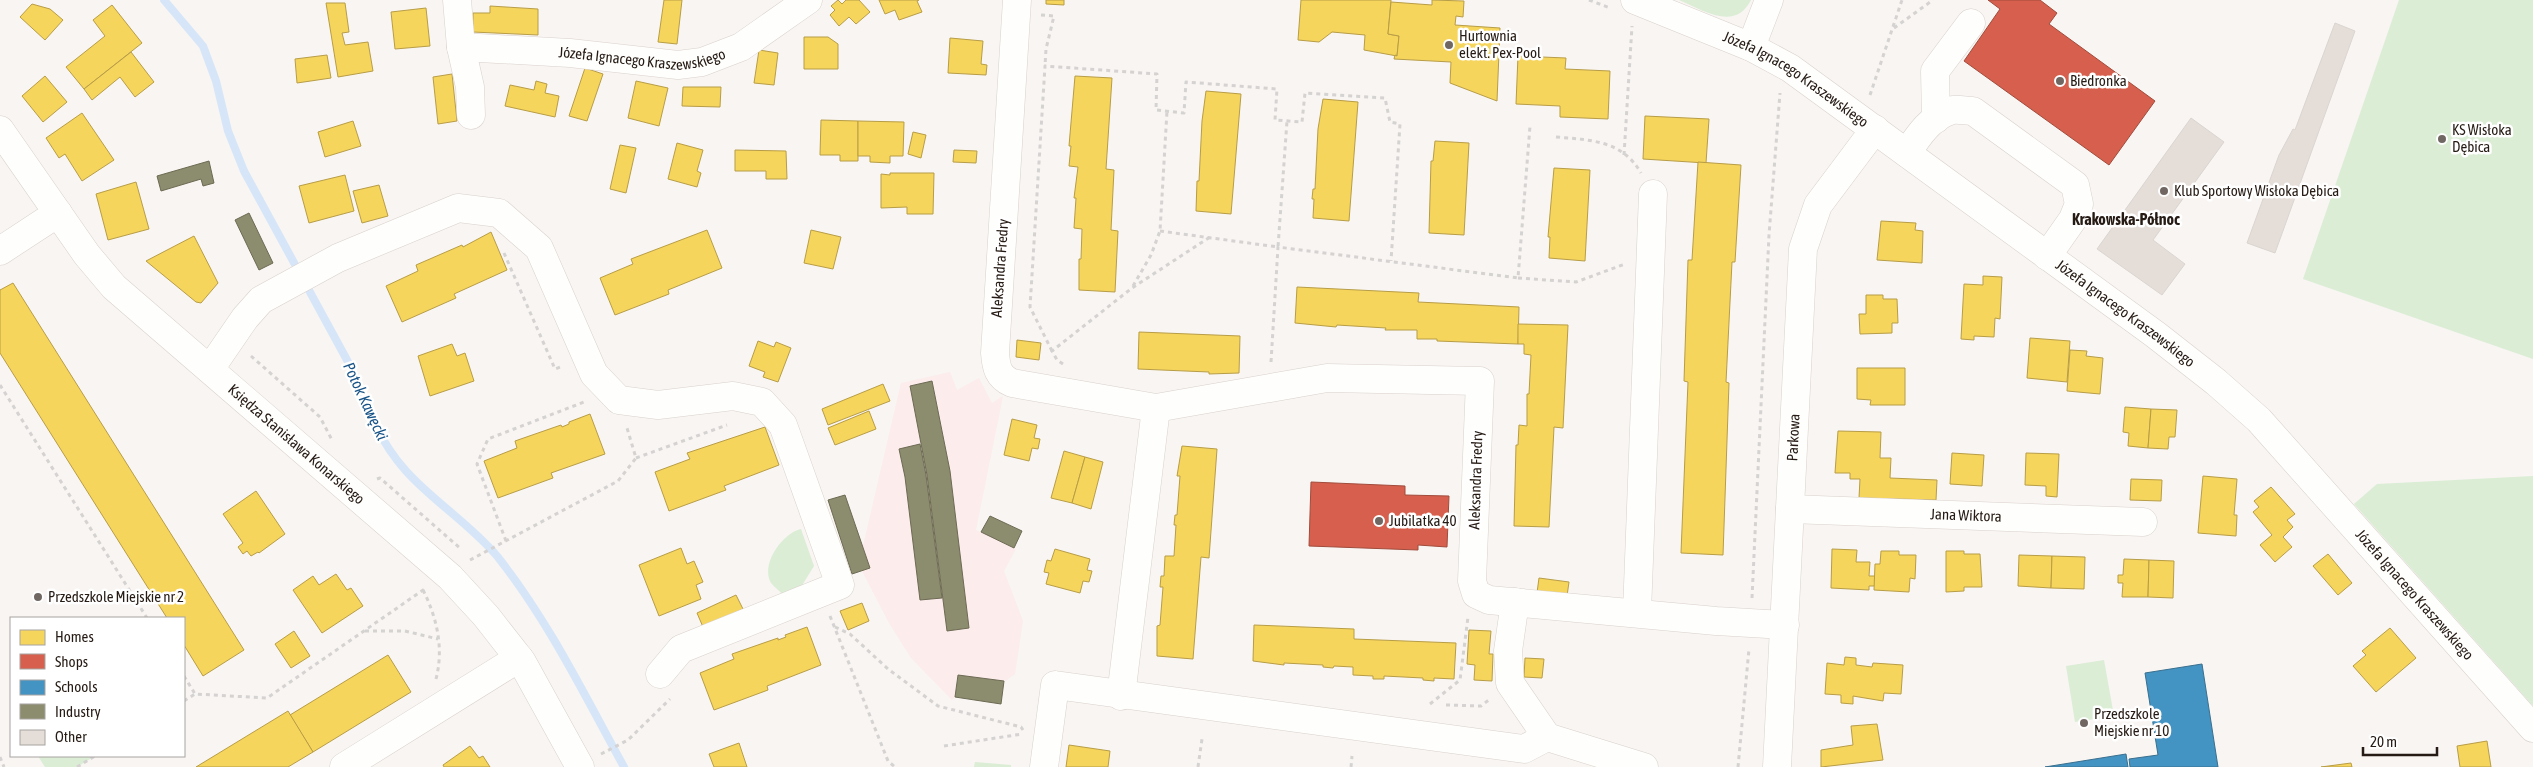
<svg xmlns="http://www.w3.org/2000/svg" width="2533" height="767" viewBox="0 0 2533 767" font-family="'Asap Condensed',sans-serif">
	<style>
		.industrial { fill: #fcecec }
		.green { fill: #dbedd5 }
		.homes { fill: #f6d55c; stroke: #b89d46 }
		.shops { fill: #d6604d; stroke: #a14b3c }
		.schools { fill: #4393c3; stroke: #3a6f8e }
		.industry { fill: #8c8c6e; stroke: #6d6a53 }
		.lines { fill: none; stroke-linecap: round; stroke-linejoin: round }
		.stream { stroke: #d6e6f8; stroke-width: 8 }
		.building { fill: #e5ddd8; stroke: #dbd5d0 }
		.minor-casing { stroke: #dad1cc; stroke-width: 29 }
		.path { stroke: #d5d2d2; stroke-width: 3; stroke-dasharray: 4 4; stroke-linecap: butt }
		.minor { stroke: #fefefd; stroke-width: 28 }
		.poi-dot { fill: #706762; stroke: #fff; stroke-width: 2 }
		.labels { text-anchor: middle; stroke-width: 5; stroke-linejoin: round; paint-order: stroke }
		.poi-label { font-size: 15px; fill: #261b14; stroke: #fff; text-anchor: start }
		.street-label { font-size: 15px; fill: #261b14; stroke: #fff }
		.neighbourhood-label { font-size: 16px; font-weight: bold; fill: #261b14; stroke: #fff }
		.water-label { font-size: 16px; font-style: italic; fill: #195488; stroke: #fff }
	</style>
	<rect width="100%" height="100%" fill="#f8f5f2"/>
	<path class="industrial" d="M950 372 957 390 979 378 992 403 1003 396 976 530 1016 549 1004 571 1023 621 1015 674 1004 682 956 697 952 700 911 658 889 623 862 571 852 574 828 500 845 495 863 546 901 383Z"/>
	<g class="green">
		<path d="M1679 0H1751C1735 32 1703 10 1679 0Z"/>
		<path d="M2399 0H2533V359L2303 279Z"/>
		<path d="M2533 476V706L2354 504 2377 484Z"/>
		<path d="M801 529 814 566 801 587 783 595C780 591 774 587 771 583 760 564 783 533 801 529Z"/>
		<path d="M2104 660 2114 716 2075 722 2066 666Z"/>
		<path d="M38 756H95L77 767H45Z"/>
		<path d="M975 762 1011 765V767H974Z"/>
	</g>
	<g class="homes">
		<path d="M664 0H682L677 44 658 42Z"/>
		<path d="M838 0 842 4 846 0H859L870 12 856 24 849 17 839 26 830 15 835 10 831 6Z"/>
		<path d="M879 0H919L917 1 922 12 899 20 895 10 885 14Z"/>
		<path d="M1046 0H1064V5L1046 4Z"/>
		<path d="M1301 0H1391L1388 34 1399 36 1397 56 1364 50 1365 35 1332 32 1319 42 1298 40Z"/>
		<path d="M1432 0 1464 1 1463 17 1456 16 1455 25 1500 28 1497 101 1450 83 1451 62 1394 59 1395 55 1397 56 1399 36 1388 34 1391 2 1432 5Z"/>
		<path d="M326 3H345L349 32 342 33 345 45 368 42 373 71 338 77Z"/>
		<path d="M32 4 50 9 63 20 45 40 20 17Z"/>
		<path d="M112 5 142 43 84 89 66 67 105 36 93 20Z"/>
		<path d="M490 6 538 9V35L473 32V13H490Z"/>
		<path d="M426 8 430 46 395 49 391 12Z"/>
		<path d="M804 37H828L838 44V69H804Z"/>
		<path d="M950 38 983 41 981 64 987 65 986 75 948 73Z"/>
		<path d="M759 50 778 53 774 85 754 83Z"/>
		<path d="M131 52 154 82 135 97 120 77 92 100 84 89Z"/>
		<path d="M327 55 331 78 297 83 295 59Z"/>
		<path d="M1518 56 1566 58 1565 69 1610 71 1608 119 1560 117V106L1516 104Z"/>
		<path d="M585 68 603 74 587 121 569 116Z"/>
		<path d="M452 74 457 121 438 124 433 77Z"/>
		<path d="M45 76 67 102 43 122 22 96Z"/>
		<path d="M1075 76 1112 78 1106 169 1114 170 1111 230 1118 231 1115 292 1079 290V259H1081L1082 229 1074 228 1076 198H1074L1078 167 1069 166 1071 146H1069Z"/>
		<path d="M536 81 547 84 545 93 559 96 555 117 505 106 510 85 534 90Z"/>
		<path d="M636 81 668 88 659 126 628 118Z"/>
		<path d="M683 87H721L720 107 682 106Z"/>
		<path d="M1206 91 1241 94 1231 214 1196 211 1197 181H1199L1202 121Z"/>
		<path d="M1323 99 1358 102 1349 221 1313 218 1314 199H1312L1313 189H1315L1318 129Z"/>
		<path d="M82 113 114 160 82 181 65 154 59 158 46 138Z"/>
		<path d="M1645 116 1709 119 1706 163 1643 159Z"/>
		<path d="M821 120 858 121V161H840V155H820Z"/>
		<path d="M353 121 361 146 325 157 318 132Z"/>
		<path d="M858 121 904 122 903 156H890V163L870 162V156H858Z"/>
		<path d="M913 132 926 135 921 158 908 154Z"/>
		<path d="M1435 141 1469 143 1464 235 1429 233 1431 161H1433Z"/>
		<path d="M677 143 703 150 697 171 701 173 697 187 668 179Z"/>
		<path d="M620 145 636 148 626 193 610 189Z"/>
		<path d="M735 150 786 151 787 179H766V171H735Z"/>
		<path d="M954 150 977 151 976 163 953 162Z"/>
		<path d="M1698 162 1741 165 1735 262H1732L1726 382 1729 383 1723 555 1681 553 1688 382 1684 381 1688 260H1692Z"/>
		<path d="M1554 168 1590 170 1585 261 1549 258 1550 237H1548Z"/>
		<path d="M890 173H934L933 214H907V207L881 208V174L890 175Z"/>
		<path d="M345 175 354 211 309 223 299 186Z"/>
		<path d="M136 182 149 229 108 240 96 194Z"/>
		<path d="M379 185 388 216 362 223 353 191Z"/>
		<path d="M1881 221 1916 223 1915 230 1923 231 1922 263 1877 260Z"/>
		<path d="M707 230 722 268 668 290 669 294 615 315 600 278 633 264 631 259Z"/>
		<path d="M811 230 841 237 833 269 804 263Z"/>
		<path d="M491 232 507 270 454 294 456 298 402 322 386 286 418 271 416 265 462 245 463 247Z"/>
		<path d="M194 236 218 283 201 303 196 302 146 261Z"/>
		<path d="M1983 276 2002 277 2000 319 1995 318 1994 337 1974 336V340L1961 339 1964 284 1983 285Z"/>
		<path d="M13 283 244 650 203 676 184 645V618H167L0 353V290Z"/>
		<path d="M1297 287 1419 293 1418 302 1519 307 1518 344 1437 341V339H1417V330H1385L1386 328 1337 325 1336 327 1295 323Z"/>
		<path d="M1866 295H1883V299H1897L1898 323H1892V333L1860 334 1859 314H1866Z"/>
		<path d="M1518 324 1568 325 1563 428 1554 427 1549 527 1514 526 1516 445H1518L1519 425 1527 426V394H1529L1531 355 1524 354V344H1518Z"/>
		<path d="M1139 332 1240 336 1239 373 1209 374V372L1138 369Z"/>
		<path d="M2030 338 2070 341 2067 382 2027 378Z"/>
		<path d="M1017 340 1041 343 1039 360 1016 357Z"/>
		<path d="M758 341 774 347 776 342 791 348 778 382 763 377 765 372 749 366Z"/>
		<path d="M452 344 457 356 465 353 474 381 430 396 418 356Z"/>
		<path d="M2070 350 2087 351 2086 356 2103 358 2100 394 2067 391Z"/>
		<path d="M1857 368H1905V405H1870L1871 400 1857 399Z"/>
		<path d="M883 384 890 401 828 425 822 409Z"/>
		<path d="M2125 407 2151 409 2148 448 2128 446 2129 433 2123 432Z"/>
		<path d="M2151 409 2177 410 2175 437H2169L2168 449 2148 448Z"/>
		<path d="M869 411 876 429 835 445 828 428Z"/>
		<path d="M590 414 605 454 551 473 553 478 498 498 484 461 517 448 515 441 561 425 562 427 569 424V422Z"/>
		<path d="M1012 419 1037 425 1034 438 1040 439 1038 449 1032 448 1029 461 1004 455Z"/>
		<path d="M765 427 779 465 724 486 726 490 669 511 655 472 690 459 687 453Z"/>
		<path d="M1838 431 1881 432 1880 458H1891L1890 478 1937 480 1936 500 1859 498 1860 479H1850V473H1835Z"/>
		<path d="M1182 446 1217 449 1209 558 1201 557 1193 659 1157 656V626L1160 625 1163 587H1160L1161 576H1164L1165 556H1174L1176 525H1174L1175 515H1177L1180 476H1177Z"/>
		<path d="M1064 451 1085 457 1072 503 1051 498Z"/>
		<path d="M1952 453 1984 455 1982 486 1950 484Z"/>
		<path d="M2026 453 2059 454 2057 497 2046 496V486L2025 485Z"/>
		<path d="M1085 457 1103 462 1091 509 1072 503Z"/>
		<path d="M2203 476 2237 479 2234 515H2237L2236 536 2198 533Z"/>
		<path d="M2131 479 2162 480 2161 501 2130 500Z"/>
		<path d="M2271 487 2295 514 2287 520 2293 527 2283 537 2292 547 2275 562 2260 545 2272 535 2253 512 2259 507 2254 501Z"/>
		<path d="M256 491 285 534 259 553 258 552 251 556 247 551 243 554 238 547 243 543 223 514Z"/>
		<path d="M681 548 687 564 694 561 703 582 696 585 701 599 659 616 639 565Z"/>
		<path d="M1055 549 1090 559 1087 570 1092 571 1089 582 1083 581 1080 593 1046 584 1049 573 1044 572 1047 560 1051 561Z"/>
		<path d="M1832 549 1857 550 1856 562H1870L1869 576H1875V586H1869V590L1831 588Z"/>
		<path d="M1881 551H1899V555H1916L1915 579 1910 578 1909 592 1874 590 1875 564H1880Z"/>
		<path d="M1946 551H1964V554H1980L1982 587H1964V591L1946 592Z"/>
		<path d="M2328 554 2352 583 2338 595 2313 566Z"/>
		<path d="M2019 555 2052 556 2051 588 2018 586Z"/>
		<path d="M2052 556 2085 557 2084 589 2051 588Z"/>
		<path d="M2124 559 2149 560 2148 597H2122L2123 583H2118V575H2123Z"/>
		<path d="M2149 560 2174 561 2173 598 2148 597Z"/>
		<path d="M336 574 347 590 351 588 363 606 322 633 293 590 313 576 319 585Z"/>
		<path d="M1539 578 1569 582 1566 603 1536 600Z"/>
		<path d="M736 595 743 609 703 627 697 613Z"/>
		<path d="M862 603 869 621 848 630 840 611Z"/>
		<path d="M1254 625 1354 629V639L1456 643 1454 679 1434 678V681L1423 680V678L1384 676V679H1373V676L1353 675V667L1334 666 1333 668 1323 667V665L1284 663V665L1253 661Z"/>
		<path d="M807 627 821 665 767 686 768 690 714 710 700 673 734 659 732 654 778 638V640L786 637 785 635Z"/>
		<path d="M2390 628 2416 658 2376 692 2353 666 2366 655 2362 651Z"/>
		<path d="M1469 630 1491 631 1489 654H1493L1492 681 1474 680 1475 665 1467 664Z"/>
		<path d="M294 631 310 656 291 668 275 644Z"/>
		<path d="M388 655 411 692 313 752 290 715Z"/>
		<path d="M1845 657 1856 658V665L1872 667 1873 663 1903 665 1901 694 1884 693 1883 701 1853 696V704L1841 703V695L1825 694 1827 663 1844 665Z"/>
		<path d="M1525 658 1544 659 1542 678 1524 677Z"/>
		<path d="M288 711 313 752 288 767H196Z"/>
		<path d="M1877 724 1883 760 1821 767V750L1853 745 1851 726Z"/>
		<path d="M2487 741 2491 767H2460L2457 746Z"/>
		<path d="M739 743 747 767H714L709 754Z"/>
		<path d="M1069 745 1110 751 1108 767H1066Z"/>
		<path d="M470 746 479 758 483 756 490 767H444L443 765Z"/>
		<path d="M2351 763 2352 767H2321Z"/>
	</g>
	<g class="shops">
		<path d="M1988 0H2040L2057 13 2049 24 2155 101 2109 165 1964 61 2000 9Z"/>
		<path d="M1311 482 1405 486V495L1449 496 1447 547 1418 545V550L1309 546Z"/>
	</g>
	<g class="schools">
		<path d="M2202 664 2218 767H2130L2129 759 2158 755 2145 673Z"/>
		<path d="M2126 754 2128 767H2045Z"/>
	</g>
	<g class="industry">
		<path d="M209 161 214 183 203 186 201 179 161 191 157 176Z"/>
		<path d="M249 213 273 263 259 270 235 220Z"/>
		<path d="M932 381 950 471 969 628 947 631 927 475 910 386Z"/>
		<path d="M920 444 926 475 942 598 920 600 905 477 899 449Z"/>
		<path d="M845 495 870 568 852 574 828 500Z"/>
		<path d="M990 516 1022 531 1014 548 981 532Z"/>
		<path d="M958 675 1004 681 1001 704 955 697Z"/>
	</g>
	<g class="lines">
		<path class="stream" d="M164 0 203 46 216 81 228 131 244 171 353 371C366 408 380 442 406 471 434 502 470 524 497 556 548 620 585 696 624 767"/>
	</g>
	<g class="building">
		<path d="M2335 23 2355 31 2275 253 2247 243 2279 155 2293 129 2295 130Z"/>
		<path d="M2191 118 2224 142 2153 240 2185 264 2162 295 2097 249Z"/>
	</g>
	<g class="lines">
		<defs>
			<g id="minor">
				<path d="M457 0 461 47 470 87 471 115"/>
				<path d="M1017 0 995 353C996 367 998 377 1012 383L1156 408 1327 378 1480 381 1472 581 1476 594 1489 600 1716 621 1785 625"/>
				<path id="s1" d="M1635 0 1751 47 1790 68 2156 335 2216 382 2259 420 2533 728"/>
				<path id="s2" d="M461 47 570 53 678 65 702 62 741 47 808 0"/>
				<path d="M1751 47 1769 0"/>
				<path d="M1936 119 1935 71 1971 23"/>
				<path id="s3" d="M0 130 87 255 114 287 450 577 486 616 522 662 580 767"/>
				<path d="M1907 153C1918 136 1932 115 1953 110 1958 109 1967 111 1973 111L2075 185 2079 204 2073 219 2047 256"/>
				<path d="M0 251 58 213"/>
				<path d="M210 369 245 318 261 300 338 258 458 208 499 213 539 248 594 374 619 400 658 405 733 396 762 402 783 425 840 585 681 649 660 674"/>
				<path id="s4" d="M1790 509 2143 522"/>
				<path d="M1515 602 1508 651 1510 683 1547 737"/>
				<path d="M1637 612 1653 194"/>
				<path d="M1121 696 1156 408"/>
				<path d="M344 767 519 658"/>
				<path d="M1044 767 1055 685 1524 749 1547 737 1644 767"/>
				<path id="s5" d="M1777 767 1803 249 1818 205 1875 129"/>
			</g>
		</defs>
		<use href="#minor" class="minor-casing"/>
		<g class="path">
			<path d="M1589 0 1610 8"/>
			<path d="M1041 15 1054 16 1046 49 1045 66"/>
			<path d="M1894 28 1933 0"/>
			<path d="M1870 95 1902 0"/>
			<path d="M1556 137C1590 140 1622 140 1641 173"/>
			<path d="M1624 155 1632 26"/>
			<path d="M1160 231 1278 247 1287 121"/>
			<path d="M504 253 555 369 563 366"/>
			<path d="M1518 278 1576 282 1625 264"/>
			<path d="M1133 286 1151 255 1160 231 1167 111"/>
			<path d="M1052 351 1030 307 1045 66 1157 74 1156 110 1184 113 1186 82 1277 89 1275 120 1302 122 1305 93 1385 98 1390 122 1400 124 1391 261"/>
			<path d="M251 356 320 417 332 440"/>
			<path d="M1271 362 1278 247 1518 278 1530 126"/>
			<path d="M1063 364 1057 360 1052 351 1132 288 1210 237"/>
			<path d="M0 385 147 618"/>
			<path d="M636 458 727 425"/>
			<path d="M377 479 380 478 461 549"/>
			<path d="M506 541 477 464 488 439 584 402"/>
			<path d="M470 560 618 481 636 458 627 428"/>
			<path d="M423 590C437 618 444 648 436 679"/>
			<path d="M1752 598 1769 235 1780 93"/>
			<path d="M830 616 888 761 895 767"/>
			<path d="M835 627 850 634 888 669 938 706 1021 727 1023 730"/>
			<path d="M365 631H405L438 639"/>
			<path d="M184 676 195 694 267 698 426 588"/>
			<path d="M184 701 195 694"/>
			<path d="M1430 704 1460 680 1468 617"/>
			<path d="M1446 705 1481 706 1490 699"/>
			<path d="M944 746 1022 734"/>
			<path d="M601 754 628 740 670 699"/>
			<path d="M0 757 4 767"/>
			<path d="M77 767 95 756"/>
			<path d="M1198 767 1202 739"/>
			<path d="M1351 767 1352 756"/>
			<path d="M1738 767 1749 649"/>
		</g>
		<use href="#minor" class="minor"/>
	</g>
	<g class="poi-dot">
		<circle cx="1449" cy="45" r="5"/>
		<circle cx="2060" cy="81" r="5"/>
		<circle cx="2442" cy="139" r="5"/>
		<circle cx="2164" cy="191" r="5"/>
		<circle cx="1379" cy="521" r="5"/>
		<circle cx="38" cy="597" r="5"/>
		<circle cx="2084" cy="723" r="5"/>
	</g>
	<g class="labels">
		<g class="poi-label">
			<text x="1459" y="41">Hurtownia<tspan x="1459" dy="17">elekt. Pex-Pool</tspan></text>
			<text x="2070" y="86">Biedronka</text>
			<text x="2452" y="135">KS Wisłoka<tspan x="2452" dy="17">Dębica</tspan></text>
			<text x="2174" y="196">Klub Sportowy Wisłoka Dębica</text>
			<text x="1389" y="526">Jubilatka 40</text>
			<text x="48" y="602">Przedszkole Miejskie nr 2</text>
			<text x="2094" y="719">Przedszkole<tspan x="2094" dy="17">Miejskie nr 10</tspan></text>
		</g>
		<g class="street-label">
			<text dy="5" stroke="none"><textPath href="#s2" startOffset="182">Józefa Ignacego Kraszewskiego</textPath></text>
			<text dy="5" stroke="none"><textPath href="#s1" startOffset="180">Józefa Ignacego Kraszewskiego</textPath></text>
			<text transform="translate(1000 268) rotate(-86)" y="5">Aleksandra Fredry</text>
			<text dy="5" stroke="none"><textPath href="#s1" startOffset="585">Józefa Ignacego Kraszewskiego</textPath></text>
			<text dy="5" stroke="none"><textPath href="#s5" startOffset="330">Parkowa</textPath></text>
			<text dy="5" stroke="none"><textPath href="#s3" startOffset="435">Księdza Stanisława Konarskiego</textPath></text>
			<text transform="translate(1476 480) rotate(-88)" y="5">Aleksandra Fredry</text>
			<text dy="5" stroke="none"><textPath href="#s4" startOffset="176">Jana Wiktora</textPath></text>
			<text dy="5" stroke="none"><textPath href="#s1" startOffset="990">Józefa Ignacego Kraszewskiego</textPath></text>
		</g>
		<g class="neighbourhood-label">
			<text x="2126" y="225">Krakowska-Północ</text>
		</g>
		<g class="water-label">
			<text transform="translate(366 401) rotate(65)" y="6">Potok Kawęcki</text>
		</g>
	</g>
	<rect x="10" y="617" width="175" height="140" fill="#ffffff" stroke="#a8a4a1"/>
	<rect x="20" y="630" width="25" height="15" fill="#f6d55c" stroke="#a8a4a1"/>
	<text x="55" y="642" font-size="15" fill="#261b14">Homes</text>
	<rect x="20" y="654" width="25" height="15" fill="#d6604d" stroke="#a8a4a1"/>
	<text x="55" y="667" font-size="15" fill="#261b14">Shops</text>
	<rect x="20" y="680" width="25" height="15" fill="#4393c3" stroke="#a8a4a1"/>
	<text x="55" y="692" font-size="15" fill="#261b14">Schools</text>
	<rect x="20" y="704" width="25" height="15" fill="#8c8c6e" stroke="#a8a4a1"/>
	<text x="55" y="717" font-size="15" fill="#261b14">Industry</text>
	<rect x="20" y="730" width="25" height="15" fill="#e5ddd8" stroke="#a8a4a1"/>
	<text x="55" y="742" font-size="15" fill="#261b14">Other</text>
	<path d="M2363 747v8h74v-8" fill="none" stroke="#261b14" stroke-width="2.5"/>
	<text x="2370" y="747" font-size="15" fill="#261b14" stroke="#ffffff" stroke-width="4" paint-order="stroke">20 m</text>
</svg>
